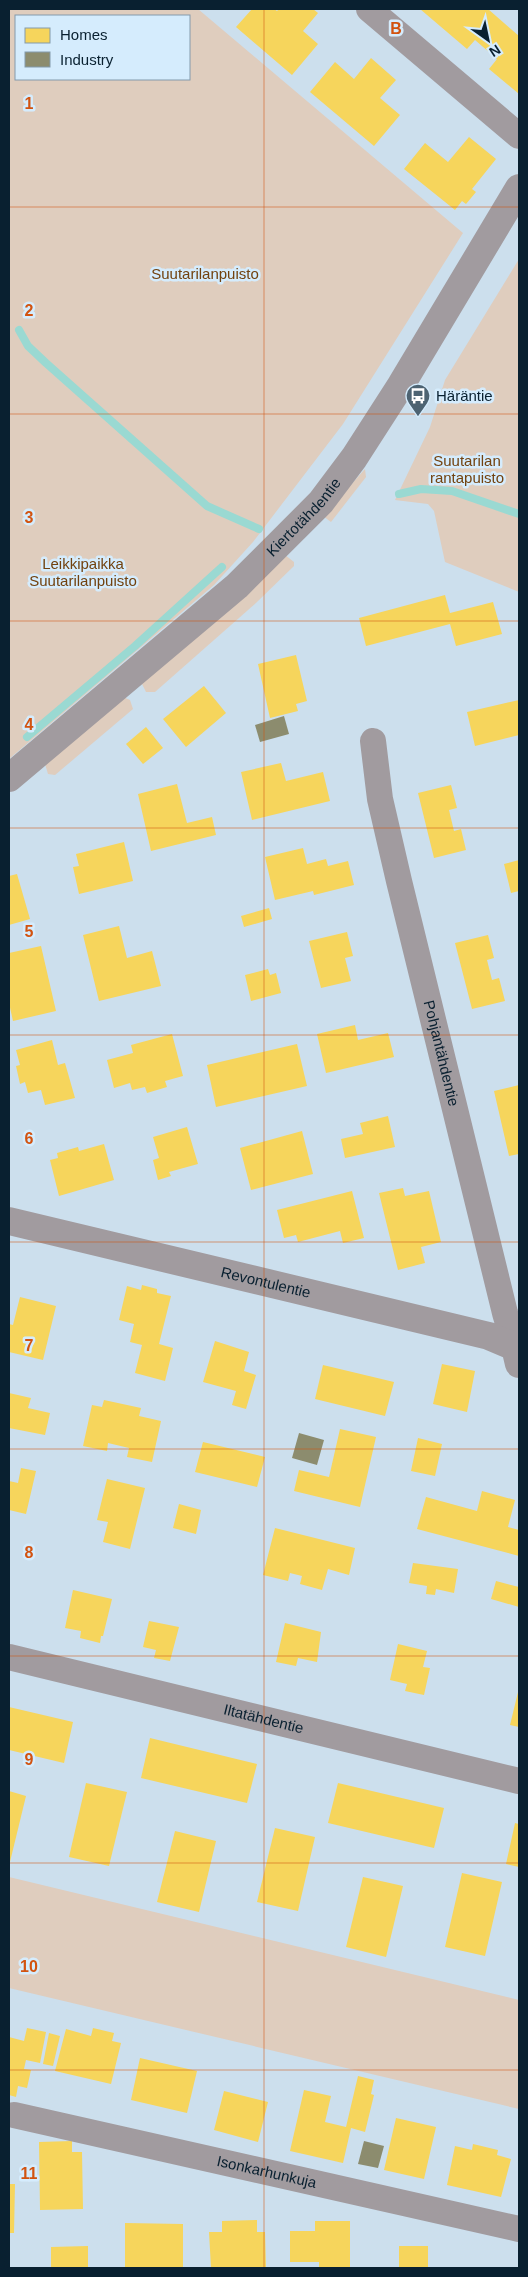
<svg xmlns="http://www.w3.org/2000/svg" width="528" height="2277" viewBox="0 0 528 2277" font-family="Arial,sans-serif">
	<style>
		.green { fill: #dfcdbe; fill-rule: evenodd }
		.homes { fill: #f6d55c }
		.industry { fill: #8c8c6e }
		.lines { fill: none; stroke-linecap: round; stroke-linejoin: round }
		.stream { stroke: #9ad9d2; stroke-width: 8 }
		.minor { stroke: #a19b9f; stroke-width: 26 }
		.tertiary { stroke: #a19b9f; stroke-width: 28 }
		.grid { fill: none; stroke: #d25310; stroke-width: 1; stroke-opacity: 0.55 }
		.labels { text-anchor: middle; stroke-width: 5; stroke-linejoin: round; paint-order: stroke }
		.park-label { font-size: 15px; fill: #72420f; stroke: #d5ecfd }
		.poi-label { font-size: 15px; fill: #092030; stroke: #d5ecfd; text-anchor: start }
		.street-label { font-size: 15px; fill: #092030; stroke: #d5ecfd }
		.grid-label { font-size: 16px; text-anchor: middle; font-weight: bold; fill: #d25310; stroke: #d5ecfd; stroke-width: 5; stroke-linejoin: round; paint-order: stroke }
	</style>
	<rect width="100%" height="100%" fill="#ccdfed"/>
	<g class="green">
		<path d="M9 9H198L463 233 343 424 253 542 214 585 9 759ZM16 16H189V79H16Z"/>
		<path d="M519 259V592L445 562 434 511 428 504 395 500 430 427 445 380Z"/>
		<path d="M365 469 366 477 331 522 323 516Z"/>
		<path d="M285 555 294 562V566L257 602 155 692H146L141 682Z"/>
		<path d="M123 697 130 700 133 709 55 775 48 774 45 764Z"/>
		<path d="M9 1877 519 2000V2109L9 1988Z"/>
	</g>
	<g class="homes">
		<path d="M252 9H274L277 11 279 9H313L318 13 303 31 318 44 292 75 236 27Z"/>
		<path d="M420 9H488L519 36V94L489 69 497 59 475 40 467 49Z"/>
		<path d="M371 58 396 80 380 98 400 115 374 146 310 92 335 62 354 79Z"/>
		<path d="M469 137 496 159 472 189 476 192 466 204 462 201 455 210 404 169 425 143 448 162Z"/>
		<path d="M445 595 450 613 493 602 502 634 456 646 450 624 366 646 359 618Z"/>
		<path d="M296 655 307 701 296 704 298 711 270 718 258 664Z"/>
		<path d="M204 686 226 713 186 747 163 719Z"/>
		<path d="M519 700V735L475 746 467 712Z"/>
		<path d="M146 727 163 748 143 764 126 744Z"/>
		<path d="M281 763 286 781 323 772 330 801 252 820 241 772Z"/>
		<path d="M177 784 187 823 212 817 216 835 151 851 138 794Z"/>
		<path d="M451 785 457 808 449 810 454 831 461 829 466 850 434 858 418 793Z"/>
		<path d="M124 842 133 881 79 894 73 867 79 866 76 854Z"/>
		<path d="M303 848 307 864 326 859 328 866 348 861 354 885 314 895 313 891 275 900 265 857Z"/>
		<path d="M519 860V891L511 893 504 864Z"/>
		<path d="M17 874 30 919 9 925V876Z"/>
		<path d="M269 908 272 919 244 927 241 916Z"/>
		<path d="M119 926 127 958 152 951 161 986 99 1001 83 935Z"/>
		<path d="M347 932 353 956 345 958 351 981 321 988 309 941Z"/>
		<path d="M488 935 494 958 487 960 492 980 499 978 505 1001 472 1009 455 943Z"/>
		<path d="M41 946 56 1011 13 1021 9 1003V953Z"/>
		<path d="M268 969 270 975 276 973 281 993 251 1001 245 975Z"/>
		<path d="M355 1025 358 1040 388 1033 394 1057 326 1073 317 1034Z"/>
		<path d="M172 1034 183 1076 165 1081 167 1087 147 1093 145 1087 132 1090 130 1083 114 1088 107 1060 133 1053 131 1045Z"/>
		<path d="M52 1040 58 1065 65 1063 75 1098 45 1105 41 1090 28 1093 25 1082 20 1084 16 1066 20 1065 16 1050Z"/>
		<path d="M297 1044 307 1086 216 1107 207 1065Z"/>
		<path d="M519 1085V1154L509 1156 494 1091Z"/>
		<path d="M388 1116 395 1147 345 1158 341 1139 363 1134 360 1123Z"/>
		<path d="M187 1127 198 1164 169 1172 171 1176 158 1180 153 1160 159 1158 153 1137Z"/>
		<path d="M302 1131 313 1174 251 1190 240 1148Z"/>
		<path d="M104 1144 114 1180 59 1196 50 1160 58 1158 57 1153 78 1147 79 1151Z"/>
		<path d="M403 1188 405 1196 429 1191 441 1242 421 1247 425 1263 398 1270 379 1193Z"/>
		<path d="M352 1191 364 1238 343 1243 340 1231 298 1242 296 1235 284 1238 277 1210Z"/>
		<path d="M142 1285 157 1289V1293L171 1296 159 1344 173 1348 165 1381 135 1373 142 1345 130 1342 134 1324 119 1320 127 1286 141 1290Z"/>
		<path d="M20 1297 56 1306 43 1360 9 1352V1324L13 1325Z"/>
		<path d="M215 1341 249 1352 244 1371 256 1375 246 1409 232 1405 236 1391 203 1382Z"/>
		<path d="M442 1364 475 1371 467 1412 433 1404Z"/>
		<path d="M323 1365 394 1382 385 1416 315 1399Z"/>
		<path d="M9 1393 31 1398 28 1408 50 1413 45 1435 9 1428Z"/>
		<path d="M104 1400 141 1408 139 1416 161 1421 152 1462 127 1457 129 1448 108 1443 107 1451 83 1446 92 1405 102 1407Z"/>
		<path d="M340 1429 376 1437 360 1507 294 1491 299 1470 329 1477Z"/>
		<path d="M418 1438 442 1444 435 1476 411 1471Z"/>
		<path d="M203 1442 265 1457 257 1487 195 1472Z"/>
		<path d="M21 1468 36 1471 26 1514 9 1510V1481L18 1483Z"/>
		<path d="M107 1479 145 1488 130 1549 103 1542 108 1522 97 1520Z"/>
		<path d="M482 1491 515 1500 508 1527 519 1530V1556L417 1529 426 1497 477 1511Z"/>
		<path d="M179 1504 201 1510 196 1534 173 1528Z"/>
		<path d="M275 1528 355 1548 349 1575 328 1569 322 1590 300 1584 302 1576 290 1573 288 1581 263 1575Z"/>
		<path d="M413 1563 458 1569 454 1593 436 1589 435 1595 426 1594 427 1586 409 1583Z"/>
		<path d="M496 1581 519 1587V1607L491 1599Z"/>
		<path d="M73 1590 112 1599 103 1636H101L100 1643 80 1638 81 1631 65 1628Z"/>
		<path d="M149 1621 179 1627 170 1661 154 1658 156 1650 143 1647Z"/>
		<path d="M285 1623 321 1632 317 1662 298 1658 296 1666 276 1662Z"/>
		<path d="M398 1644 427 1651 423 1667 430 1668 424 1695 405 1691 407 1684 390 1680Z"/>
		<path d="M519 1688V1727L510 1725Z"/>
		<path d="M9 1707 73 1722 64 1763 9 1750Z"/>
		<path d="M150 1738 257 1764 247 1803 141 1778Z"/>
		<path d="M86 1783 127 1792 109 1866 69 1857Z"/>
		<path d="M338 1783 444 1808 434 1848 328 1823Z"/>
		<path d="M9 1791 26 1796 9 1866Z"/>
		<path d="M515 1823 519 1824V1867L506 1864Z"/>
		<path d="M275 1828 315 1837 298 1911 257 1902Z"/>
		<path d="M175 1831 216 1841 199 1912 157 1902Z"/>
		<path d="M462 1873 502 1882 485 1956 445 1947Z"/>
		<path d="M363 1877 403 1886 386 1957 346 1947Z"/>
		<path d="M27 2028 46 2032 40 2063 26 2060 24 2069 31 2070 27 2088 18 2086 16 2097 9 2095V2037L24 2041Z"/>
		<path d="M93 2028 114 2033 112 2041 121 2043 111 2084 55 2071 66 2029 91 2036Z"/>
		<path d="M49 2033 60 2036 53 2066 43 2064Z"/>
		<path d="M140 2058 197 2071 187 2113 131 2100Z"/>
		<path d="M358 2076 374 2080 371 2094 374 2095 365 2132 351 2128 343 2163 290 2151 304 2090 331 2096 325 2122 346 2127Z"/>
		<path d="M224 2091 268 2102 258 2142 214 2130Z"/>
		<path d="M396 2118 436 2127 424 2179 384 2170Z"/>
		<path d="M72 2141V2152H82L83 2209 40 2210 39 2142Z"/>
		<path d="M473 2144 498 2150 497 2155 511 2159 501 2197 447 2185 455 2146 472 2150Z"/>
		<path d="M9 2184H15L14 2233H9Z"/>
		<path d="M257 2220V2232H265L266 2268H211L209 2232H222V2221Z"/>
		<path d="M315 2221H350V2268H319V2262H290V2231H315Z"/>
		<path d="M125 2223 183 2224V2268H125Z"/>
		<path d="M88 2246V2268H51V2247Z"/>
		<rect x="399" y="2246" width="29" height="22"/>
	</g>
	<g class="industry">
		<path d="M284 716 289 734 260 742 255 725Z"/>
		<path d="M299 1433 324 1440 317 1465 292 1458Z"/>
		<path d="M364 2141 384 2146 378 2168 358 2164Z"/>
	</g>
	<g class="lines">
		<g class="stream">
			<path d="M19 330 28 346 46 363 207 506 259 529"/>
			<path d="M399 494 421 489 452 491 519 514"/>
			<path d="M27 737 135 646 222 567"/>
		</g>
		<g class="minor">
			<path d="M369 9 519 136"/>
			<path id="s1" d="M373 741 380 799 399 881 505 1313 515 1347 519 1349"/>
			<path id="s2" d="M9 1657 519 1781"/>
			<path id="s3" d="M14 2115 519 2229"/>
		</g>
		<g class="tertiary">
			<path id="s4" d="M9 778 237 586 321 502 354 458 401 385 519 188"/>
			<path id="s5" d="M9 1221 489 1336 515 1347 519 1364"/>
		</g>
	</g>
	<path class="grid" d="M264 9V2268M9 207H519M9 414H519M9 621H519M9 828H519M9 1035H519M9 1242H519M9 1449H519M9 1656H519M9 1863H519M9 2070H519"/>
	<defs>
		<symbol id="bus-pin" viewBox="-11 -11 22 30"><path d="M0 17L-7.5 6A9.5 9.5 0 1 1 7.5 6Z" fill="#4d6372" stroke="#d5ecfd"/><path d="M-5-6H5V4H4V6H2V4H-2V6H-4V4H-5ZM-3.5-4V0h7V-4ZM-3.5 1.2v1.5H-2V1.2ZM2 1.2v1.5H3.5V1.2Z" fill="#fff"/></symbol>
	</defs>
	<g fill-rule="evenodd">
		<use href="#bus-pin" x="404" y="382" width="28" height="38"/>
	</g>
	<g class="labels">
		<g class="park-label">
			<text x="205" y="279">Suutarilanpuisto</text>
			<text x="467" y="466">Suutarilan<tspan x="467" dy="17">rantapuisto</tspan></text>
			<text x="83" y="569">Leikkipaikka<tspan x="83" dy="17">Suutarilanpuisto</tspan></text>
		</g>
		<g class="poi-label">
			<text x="436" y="401">Häräntie</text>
		</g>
		<g class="street-label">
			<text dy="5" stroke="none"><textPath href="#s4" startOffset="394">Kiertotähdentie</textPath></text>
			<text dy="5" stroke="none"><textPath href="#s1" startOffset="320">Pohjantähdentie</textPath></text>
			<text dy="5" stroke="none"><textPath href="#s5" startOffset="264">Revontulentie</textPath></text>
			<text dy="5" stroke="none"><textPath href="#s2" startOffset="262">Iltatähdentie</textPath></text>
			<text dy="5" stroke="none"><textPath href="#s3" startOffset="259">Isonkarhunkuja</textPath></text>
		</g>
	</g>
	<g class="grid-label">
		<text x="396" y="34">B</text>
		<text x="29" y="109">1</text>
		<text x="29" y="316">2</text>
		<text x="29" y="523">3</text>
		<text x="29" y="730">4</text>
		<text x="29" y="937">5</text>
		<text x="29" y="1144">6</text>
		<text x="29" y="1351">7</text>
		<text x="29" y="1558">8</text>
		<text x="29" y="1765">9</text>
		<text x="29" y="1972">10</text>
		<text x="29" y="2179">11</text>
	</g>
	<rect width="528" height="2277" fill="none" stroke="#092030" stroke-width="20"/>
	<rect x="15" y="15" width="175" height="65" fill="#d5ecfd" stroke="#839aab"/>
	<rect x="25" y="28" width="25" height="15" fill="#f6d55c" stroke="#839aab"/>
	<text x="60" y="40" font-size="15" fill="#092030">Homes</text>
	<rect x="25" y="52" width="25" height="15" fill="#8c8c6e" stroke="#839aab"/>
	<text x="60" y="65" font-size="15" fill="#092030">Industry</text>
	<g transform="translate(488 40) rotate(147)" stroke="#d5ecfd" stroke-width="4" paint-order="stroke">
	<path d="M0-4L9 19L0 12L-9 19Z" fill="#092030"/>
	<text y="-8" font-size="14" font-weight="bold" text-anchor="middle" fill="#092030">N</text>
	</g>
</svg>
